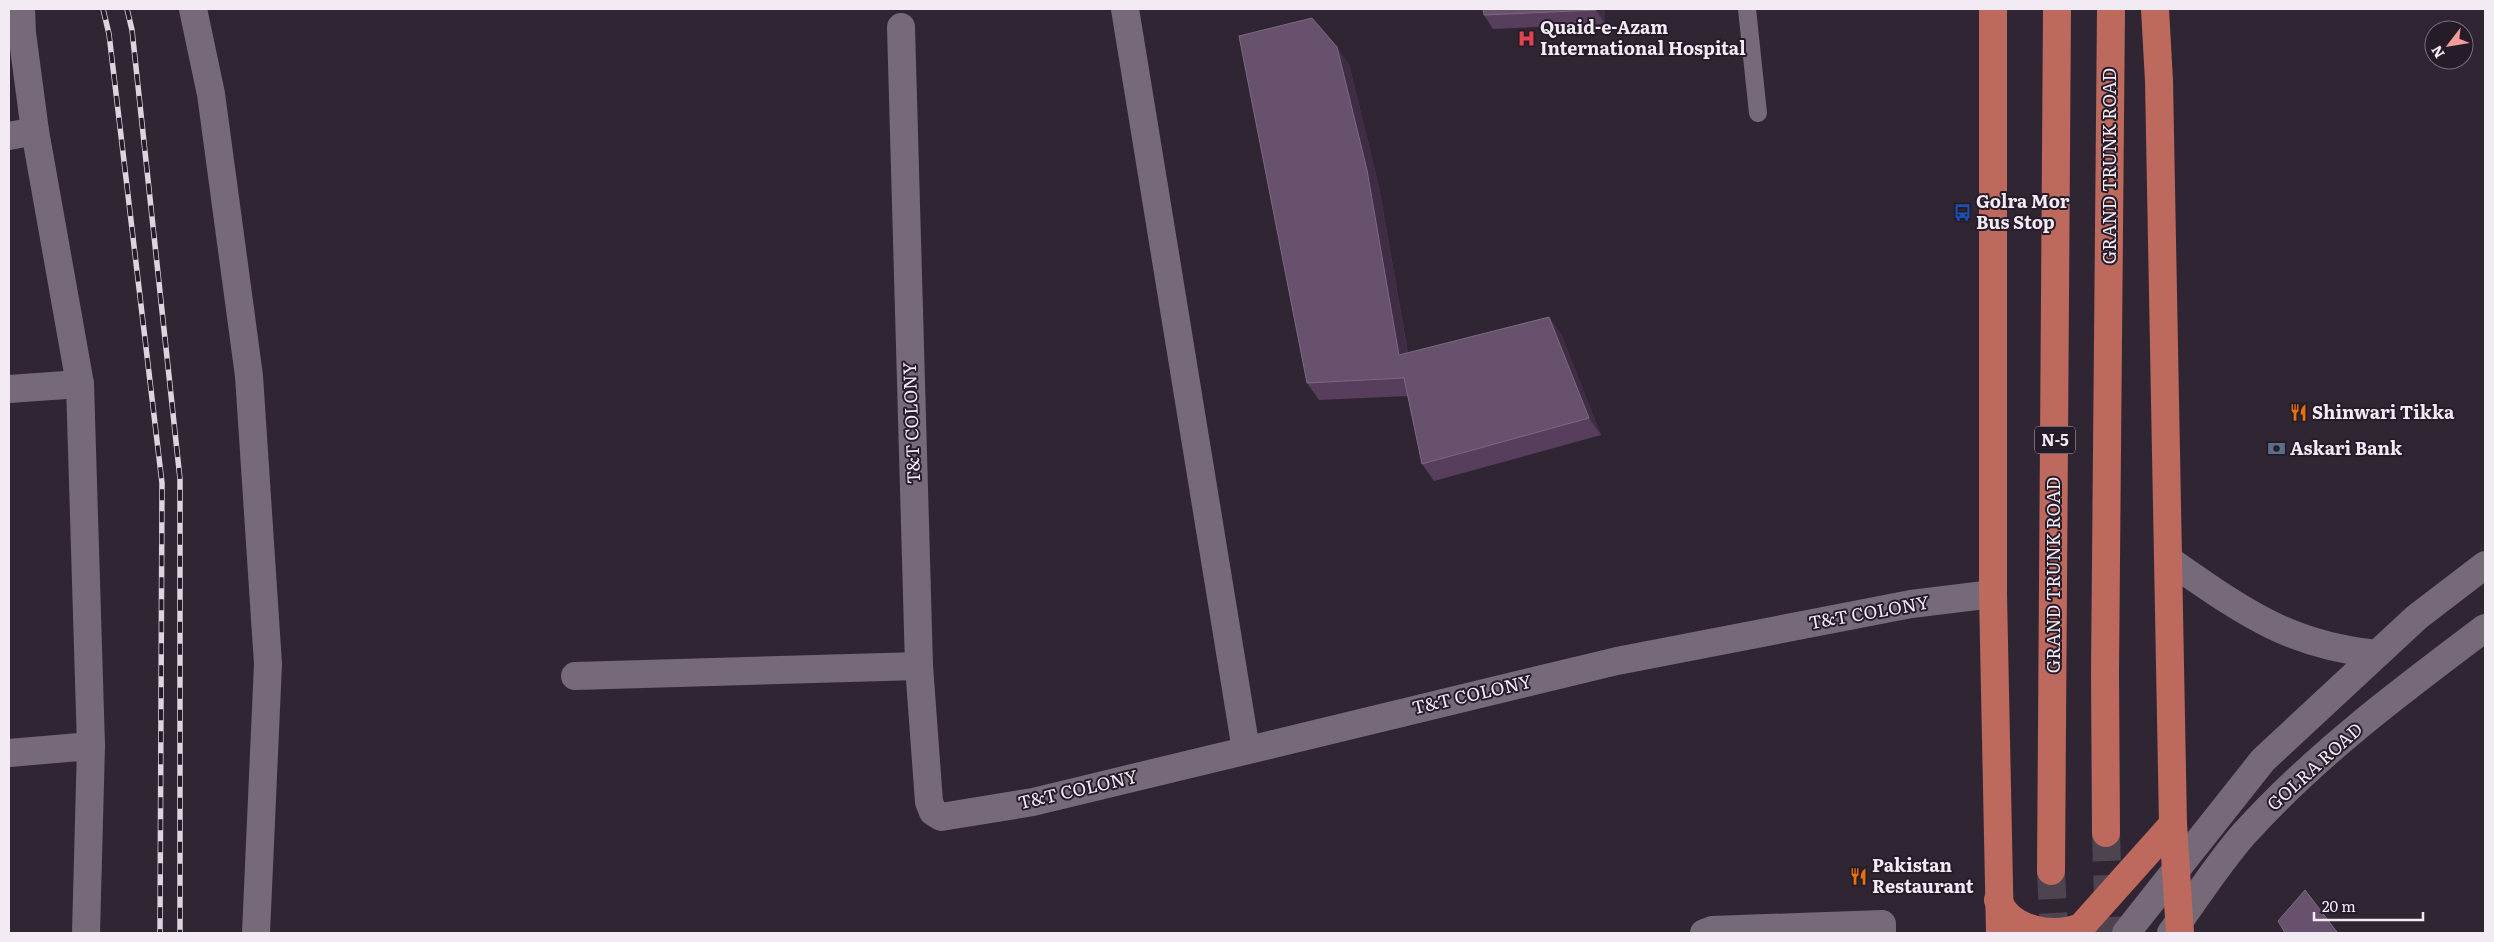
<svg xmlns="http://www.w3.org/2000/svg" width="2494" height="942" viewBox="0 0 2494 942" font-family="Literata,serif">
	<style>
		.lines { fill: none; stroke-linecap: round; stroke-linejoin: round }
		.trunk-tunnel { stroke: #4d4450; stroke-width: 28; stroke-dasharray: 28 14; stroke-linecap: butt }
		.service { stroke: #766a79; stroke-width: 18 }
		.minor { stroke: #766a79; stroke-width: 28 }
		.secondary { stroke: #766a79; stroke-width: 28 }
		.trunk { stroke: #bd695d; stroke-width: 28 }
		.rail-casing { stroke: #dcd5de; stroke-width: 5.5 }
		.rail { stroke: #261c29; stroke-width: 4; stroke-dasharray: 11; stroke-linecap: butt }
		.wall { fill: #563e5c }
		.shaded-wall { fill: #402d45 }
		.building { fill: #67516d; stroke: #7c6982 }
		.labels { text-anchor: middle; stroke-width: 4; stroke-linejoin: round; paint-order: stroke }
		.shield { fill: #261c29; stroke: #b5adb7; stroke-width: 1 }
		.shield-label { font-size: 16px; font-weight: bold; fill: #f2ebf4 }
		.poi-label { font-size: 18px; font-weight: bold; fill: #f2ebf4; stroke: #261c29; text-anchor: start }
		.street-label { font-size: 18px; fill: #f2ebf4; stroke: #261c29 }
	</style>
	<rect width="100%" height="100%" fill="#302633"/>
	<g class="lines">
		<g class="trunk-tunnel">
			<path d="M2106 833 2109 933"/>
			<path d="M2051 871 2054 933"/>
		</g>
		<path class="service" d="M1747 9 1758 113"/>
		<g class="minor">
			<path d="M21 9 22 33 35 131 80 384 91 746 86 933"/>
			<path d="M193 9 211 94 249 376 268 664 256 933"/>
			<path d="M1125 9 1246 750"/>
			<path d="M901 27 919 666 929 802 933 812 941 817 1033 802 1617 661 1911 604 1993 594"/>
			<path d="M9 136 35 131"/>
			<path d="M9 389 80 384"/>
			<path d="M575 676 919 666"/>
			<path d="M9 753 91 746"/>
			<path d="M1704 933 1712 930 1882 924V933"/>
		</g>
		<g class="secondary">
			<path d="M2169 560C2241 610 2287 645 2377 654"/>
			<path d="M2126 933 2263 760 2417 617 2485 565"/>
			<path d="M2171 933C2194 901 2217 865 2243 835 2314 756 2401 691 2485 628"/>
		</g>
		<g class="trunk">
			<path d="M1993 9V594L2000 933"/>
			<path d="M2155 9 2159 81 2173 824 2180 933"/>
			<path d="M2106 833 2105 672 2111 9"/>
			<path d="M2051 871 2057 9"/>
			<path d="M1998 900C2010 931 2053 938 2081 927L2173 824"/>
		</g>
		<defs>
			<g id="rail">
				<path d="M103 9 109 34 162 483 160 933"/>
				<path d="M127 9 132 30 180 479V933"/>
			</g>
		</defs>
		<use href="#rail" class="rail-casing"/>
		<use href="#rail" class="rail"/>
	</g>
	<g class="wall">
		<path d="M1483 9H1605V24L1493 29 1484 15Z"/>
		<path d="M1349 64 1379 187 1408 353 1549 317 1561 334 1601 435 1434 481 1422 464 1408 396 1319 400 1307 383Z"/>
	</g>
	<g class="shaded-wall">
		<path d="M1596 9H1605V24L1596 10Z"/>
		<path d="M1337 47 1349 64 1379 187 1411 372 1399 355Z"/>
		<path d="M1549 317 1561 334 1601 435 1589 418Z"/>
	</g>
	<g class="building">
		<path d="M1483 9H1596V10L1484 15Z"/>
		<path d="M1312 18 1337 47 1367 170 1399 355 1549 317 1589 418 1422 464 1404 378 1307 383 1239 36Z"/>
		<path d="M2305 890 2337 932 2336 933H2285L2278 921Z"/>
	</g>
	<defs>
		<symbol id="hospital-bare" viewBox="-9 -9 18 18"><path d="M-5-5h3v3.5h4V-5h3V5h-3V1.5h-4V5h-3Z" fill="#e0444e" stroke="#261c29" stroke-width="2.5" paint-order="stroke"/></symbol>
		<symbol id="bus-bare" viewBox="-9 -9 18 18"><path d="M-5-6H5V4H4V6H2V4H-2V6H-4V4H-5ZM-3.5-4V0h7V-4ZM-3.5 1.2v1.5H-2V1.2ZM2 1.2v1.5H3.5V1.2Z" fill="#1a4fb4" stroke="#261c29" stroke-width="2.5" paint-order="stroke"/></symbol>
		<symbol id="restaurant-bare" viewBox="-9 -9 18 18"><path d="M-5-6h1v4h1v-4h1v4h1v-4h1v5L-1.5 .5V6h-2V.5L-5-1ZM5-6V6H3V1.5H1.5Q1.5-4 5-6Z" fill="#e8710a" stroke="#261c29" stroke-width="2.5" paint-order="stroke"/></symbol>
		<symbol id="bank-bare" viewBox="-9 -9 18 18"><path d="M-6-4H6V4H-6ZM0-2.3a2.3 2.3 0 1 0 0 4.6a2.3 2.3 0 1 0 0-4.6Z" fill="#5c6f8a" stroke="#261c29" stroke-width="2.5" paint-order="stroke"/></symbol>
	</defs>
	<g fill-rule="evenodd">
		<use href="#hospital-bare" x="1514" y="26" width="25" height="25"/>
		<use href="#bus-bare" x="1950" y="200" width="25" height="25"/>
		<use href="#restaurant-bare" x="2286" y="400" width="25" height="25"/>
		<use href="#bank-bare" x="2264" y="436" width="25" height="25"/>
		<use href="#restaurant-bare" x="1846" y="864" width="25" height="25"/>
	</g>
	<g class="labels">
		<rect class="shield" x="2035" y="426.5" width="40" height="27" rx="4"/>
		<g class="shield-label">
			<text x="2055" y="446">N-5</text>
		</g>
		<g class="poi-label">
			<text x="1540" y="34">Quaid-e-Azam<tspan x="1540" dy="21">International Hospital</tspan></text>
			<text x="1976" y="208">Golra Mor<tspan x="1976" dy="21">Bus Stop</tspan></text>
			<text x="2312" y="419">Shinwari Tikka</text>
			<text x="2290" y="455">Askari Bank</text>
			<text x="1872" y="872">Pakistan<tspan x="1872" dy="21">Restaurant</tspan></text>
		</g>
		<g class="street-label">
			<text transform="translate(2110 166) rotate(-90)" y="6">GRAND TRUNK ROAD</text>
			<text transform="translate(912 423) rotate(-92)" y="6">T&amp;T COLONY</text>
			<text transform="translate(2054 575) rotate(-90)" y="6">GRAND TRUNK ROAD</text>
			<text transform="translate(1869 613) rotate(-10)" y="6">T&amp;T COLONY</text>
			<text transform="translate(1472 695) rotate(-13)" y="6">T&amp;T COLONY</text>
			<text transform="translate(2315 767) rotate(-42)" y="6">GOLRA ROAD</text>
			<text transform="translate(1078 790) rotate(-13)" y="6">T&amp;T COLONY</text>
		</g>
	</g>
	<rect width="2494" height="942" fill="none" stroke="#f2ebf4" stroke-width="20"/>
	<g transform="translate(2449 45) rotate(239)"><circle r="24" fill="#261c29" stroke="#786f7a"/>
	<path d="M0-4L9 19L0 12L-9 19Z" fill="#f59b9b"/>
	<text y="-8" font-size="14" font-weight="bold" text-anchor="middle" fill="#f2ebf4">N</text>
	</g>
	<path d="M2314 912v8h109v-8" fill="none" stroke="#f2ebf4" stroke-width="2.5"/>
	<text x="2322" y="912" font-size="15" fill="#f2ebf4" stroke="#261c29" stroke-width="4" paint-order="stroke">20 m</text>
</svg>
